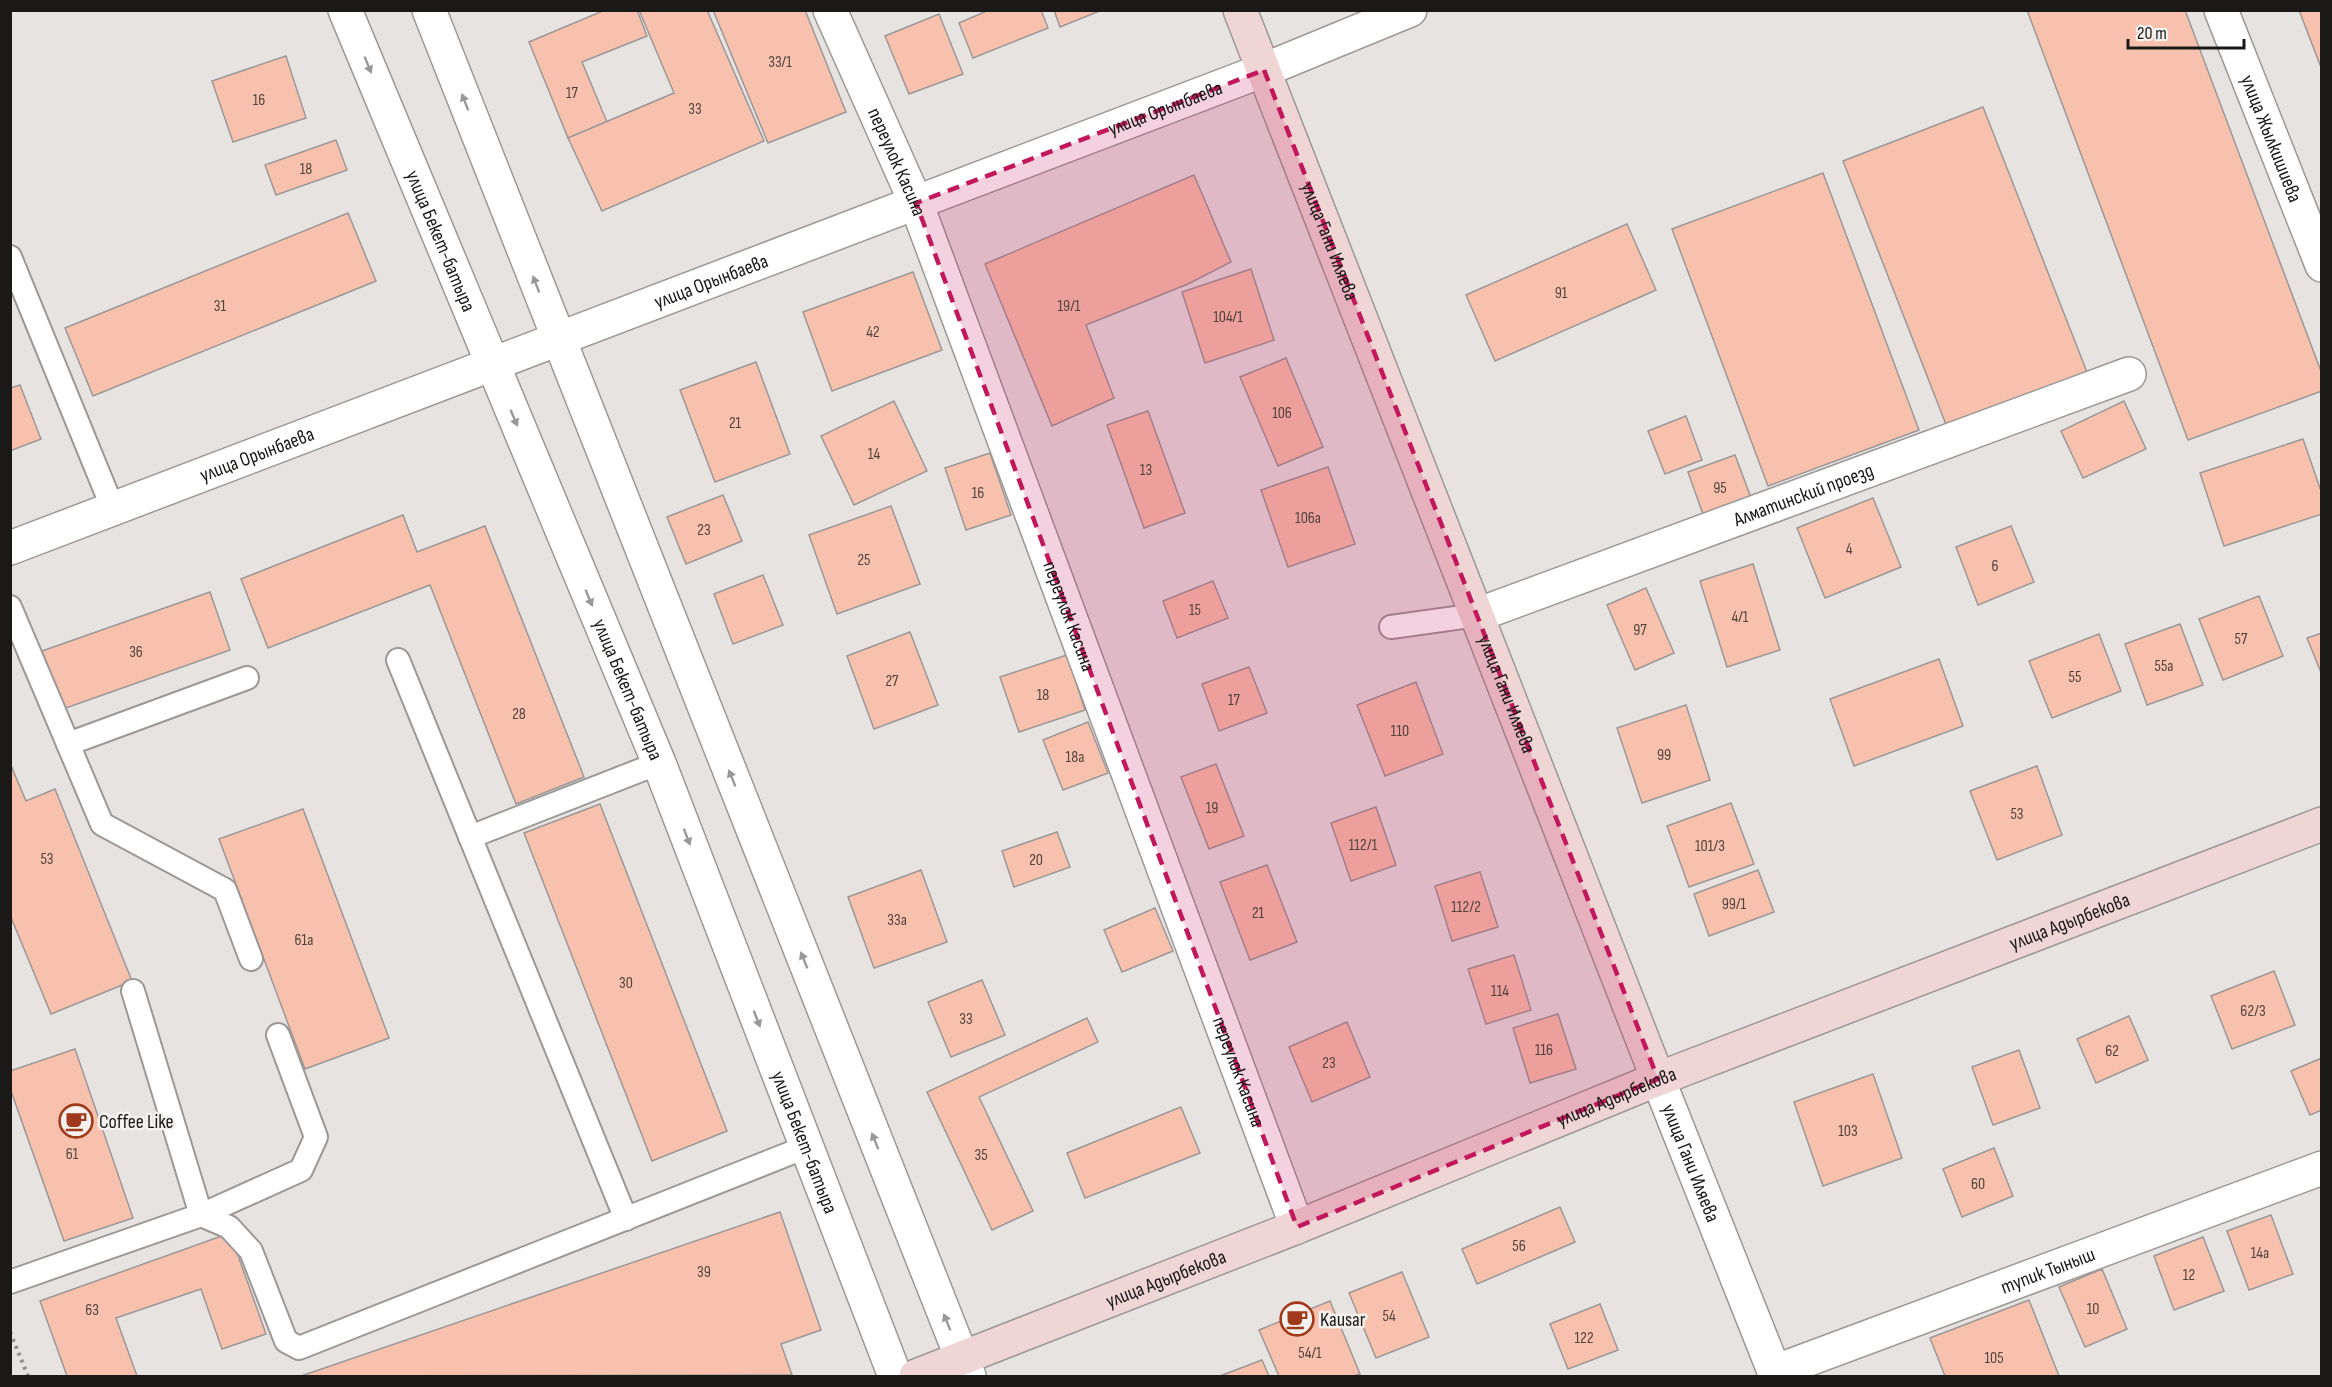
<svg xmlns="http://www.w3.org/2000/svg" width="2332" height="1387" viewBox="0 0 2332 1387" font-family="'Sofia Sans Condensed',sans-serif">
	<style>
		.building { fill: #f8c1ad; stroke: #9c9897; stroke-width: 1.5 }
		.lines { fill: none; stroke-linecap: round; stroke-linejoin: round }
		.lane-casing { stroke: #9c9896; stroke-width: 26 }
		.street-casing { stroke: #9c9896; stroke-width: 36 }
		.secondary-casing { stroke: #9c9896; stroke-width: 36 }
		.path { stroke: #93908f; stroke-width: 4; stroke-dasharray: 3 4.5; stroke-linecap: butt }
		.lane { stroke: #fff; stroke-width: 22 }
		.street { stroke: #fff; stroke-width: 33 }
		.secondary { stroke: #efd6d5; stroke-width: 33 }
		.oneway { fill: #989897 }
		.marked { fill: #c2185b; fill-opacity: 0.2; stroke: #c2185b; stroke-width: 4.5; stroke-dasharray: 12 8; stroke-linejoin: round }
		.labels { text-anchor: middle; stroke-width: 5; stroke-linejoin: round; paint-order: stroke }
		.number-label { font-size: 16px; fill: #52433d }
		.street-label { font-size: 20px; fill: #1a1918; stroke: #f4f1ee }
		.poi-label { font-size: 20px; fill: #1a1918; stroke: #f4f1ee; text-anchor: start }
	</style>
	<rect width="100%" height="100%" fill="#e7e3e1"/>
	<g class="building">
		<path d="M605 10H637L647 36 582 62 607 122 568 138 529 42Z"/>
		<path d="M639 10H707L764 141 602 211 568 138 674 93Z"/>
		<path d="M713 10H805L846 112 768 143Z"/>
		<path d="M989 10H1041L1048 28 973 58 959 23Z"/>
		<path d="M1054 10H1102L1060 27Z"/>
		<path d="M2027 10H2185L2322 374V391L2188 440Z"/>
		<path d="M2299 10H2322V70Z"/>
		<path d="M939 14 963 74 909 94 885 36Z"/>
		<path d="M286 56 306 118 233 142 212 81Z"/>
		<path d="M1983 107 2087 372 1947 427 1843 161Z"/>
		<path d="M336 140 347 170 276 195 265 165Z"/>
		<path d="M1823 173 1919 430 1768 486 1672 229Z"/>
		<path d="M1194 175 1231 262 1188 284 1086 325 1114 398 1052 426 985 264Z"/>
		<path d="M348 213 376 281 93 396 65 328Z"/>
		<path d="M1627 224 1656 290 1495 361 1466 295Z"/>
		<path d="M1251 269 1274 340 1205 363 1182 292Z"/>
		<path d="M913 272 942 350 832 391 803 312Z"/>
		<path d="M1286 358 1323 447 1278 466 1240 377Z"/>
		<path d="M756 362 790 454 715 482 680 390Z"/>
		<path d="M20 385 41 439 10 451V388Z"/>
		<path d="M894 401 927 471 854 505 821 436Z"/>
		<path d="M2124 401 2146 449 2083 478 2061 431Z"/>
		<path d="M1148 411 1185 513 1144 528 1107 425Z"/>
		<path d="M1686 416 1702 460 1665 474 1648 431Z"/>
		<path d="M2303 439 2322 494V514L2224 546 2200 473Z"/>
		<path d="M990 453 1011 515 966 530 945 468Z"/>
		<path d="M1735 455 1753 503 1705 520 1688 472Z"/>
		<path d="M1328 467 1355 544 1288 567 1261 490Z"/>
		<path d="M723 495 742 541 686 564 667 517Z"/>
		<path d="M1873 498 1901 567 1825 598 1797 528Z"/>
		<path d="M891 506 920 584 837 614 809 535Z"/>
		<path d="M403 515 417 552 485 526 584 777 516 804 430 585 268 648 241 579Z"/>
		<path d="M2011 526 2034 582 1978 605 1956 547Z"/>
		<path d="M1753 564 1780 650 1727 667 1700 581Z"/>
		<path d="M763 575 783 625 733 644 714 594Z"/>
		<path d="M1213 581 1228 618 1177 638 1163 601Z"/>
		<path d="M1646 588 1674 653 1635 670 1607 605Z"/>
		<path d="M210 592 230 650 63 709 42 651Z"/>
		<path d="M2259 596 2283 656 2223 680 2199 619Z"/>
		<path d="M2180 624 2203 685 2147 705 2125 644Z"/>
		<path d="M910 632 938 705 874 729 847 656Z"/>
		<path d="M2322 633V675L2307 638Z"/>
		<path d="M2099 634 2121 691 2052 718 2029 661Z"/>
		<path d="M1067 655 1085 710 1019 732 1000 677Z"/>
		<path d="M1939 659 1963 726 1854 766 1830 699Z"/>
		<path d="M1249 667 1267 713 1219 731 1202 684Z"/>
		<path d="M1416 682 1443 754 1385 776 1357 705Z"/>
		<path d="M1686 705 1710 780 1642 803 1617 728Z"/>
		<path d="M1088 722 1108 773 1063 790 1043 740Z"/>
		<path d="M10 763 26 801 55 789 132 981 51 1014 10 915Z"/>
		<path d="M1216 764 1244 836 1209 849 1181 777Z"/>
		<path d="M2037 766 2062 835 1997 860 1970 791Z"/>
		<path d="M1731 803 1754 864 1689 887 1667 826Z"/>
		<path d="M600 804 727 1131 652 1161 524 833Z"/>
		<path d="M1376 807 1396 865 1351 881 1331 823Z"/>
		<path d="M303 809 389 1038 305 1069 219 839Z"/>
		<path d="M1057 832 1070 867 1014 887 1002 851Z"/>
		<path d="M1267 865 1297 942 1250 960 1220 882Z"/>
		<path d="M921 870 947 942 874 968 848 897Z"/>
		<path d="M1758 870 1774 912 1709 936 1694 894Z"/>
		<path d="M1480 872 1498 927 1452 941 1435 886Z"/>
		<path d="M1155 908 1173 951 1122 972 1104 930Z"/>
		<path d="M1514 955 1531 1010 1486 1024 1468 969Z"/>
		<path d="M2274 971 2295 1025 2232 1049 2211 996Z"/>
		<path d="M982 980 1005 1035 951 1057 928 1002Z"/>
		<path d="M1558 1014 1576 1069 1530 1083 1513 1028Z"/>
		<path d="M2129 1016 2148 1060 2096 1083 2077 1039Z"/>
		<path d="M1087 1018 1098 1042 979 1097 1033 1211 992 1230 927 1092Z"/>
		<path d="M1347 1022 1370 1077 1312 1102 1289 1047Z"/>
		<path d="M75 1049 133 1218 64 1241 10 1088V1071Z"/>
		<path d="M2019 1050 2040 1108 1993 1125 1972 1067Z"/>
		<path d="M2322 1058V1110L2310 1115 2291 1071Z"/>
		<path d="M1873 1074 1902 1158 1823 1186 1794 1102Z"/>
		<path d="M1181 1107 1200 1153 1085 1198 1067 1153Z"/>
		<path d="M1994 1148 2013 1196 1962 1217 1943 1169Z"/>
		<path d="M1560 1207 1575 1242 1477 1284 1462 1249Z"/>
		<path d="M780 1212 821 1330 781 1344 792 1375 301 1376Z"/>
		<path d="M2271 1215 2293 1274 2249 1290 2227 1231Z"/>
		<path d="M230 1233 266 1334 222 1349 201 1289 116 1318 137 1376H67L40 1301Z"/>
		<path d="M2203 1237 2224 1291 2174 1310 2154 1256Z"/>
		<path d="M2102 1269 2127 1329 2085 1347 2059 1287Z"/>
		<path d="M1402 1272 1429 1337 1376 1358 1349 1293Z"/>
		<path d="M2029 1300 2059 1376H1945L1930 1338Z"/>
		<path d="M1330 1301 1360 1374 1353 1376H1279L1259 1330Z"/>
		<path d="M1600 1304 1618 1350 1568 1369 1550 1324Z"/>
		<path d="M1262 1360 1269 1376H1220Z"/>
	</g>
	<g class="lines">
		<defs>
			<g id="lane">
				<path d="M10 257 113 509"/>
				<path d="M10 607 102 824 225 890 251 959"/>
				<path d="M1391 627 1477 615"/>
				<path d="M398 660 626 1219"/>
				<path d="M68 744 247 678"/>
				<path d="M470 837 659 763"/>
				<path d="M133 991 201 1215 301 1170 316 1137 278 1035"/>
				<path d="M10 1282 201 1215 229 1227 251 1251 286 1341 299 1348 806 1147"/>
			</g>
			<g id="street">
				<path id="s1" d="M345 10 659 763 895 1376"/>
				<path d="M429 10 969 1376"/>
				<path id="s2" d="M830 10 916 203 1297 1227"/>
				<path id="s3" d="M2221 10 2322 265"/>
				<path id="s4" d="M10 548 1264 70 1410 10"/>
				<path id="s5" d="M1477 615 2129 374"/>
				<path id="s6" d="M1658 1079 1776 1376"/>
				<path id="s7" d="M1774 1372 2322 1168"/>
			</g>
			<g id="secondary">
				<path id="s8" d="M1240 10 1658 1079"/>
				<path id="s9" d="M916 1376 1297 1227 1658 1079 2322 824"/>
			</g>
		</defs>
		<use href="#lane" class="lane-casing"/>
		<use href="#street" class="street-casing"/>
		<use href="#secondary" class="secondary-casing"/>
		<path class="path" d="M10 1332 28 1376"/>
		<use href="#lane" class="lane"/>
		<use href="#street" class="street"/>
		<use href="#secondary" class="secondary"/>
	</g>
	<defs><path id="oneway-solid" d="M-6-.8H1V-3.2L6.5 0L1 3.2V.8H-6Z" transform="scale(1.5)"/></defs>
	<g class="oneway">
		<use href="#oneway-solid" transform="translate(368 65) rotate(68)"/>
		<use href="#oneway-solid" transform="translate(465 102) rotate(-111)"/>
		<use href="#oneway-solid" transform="translate(536 284) rotate(-111)"/>
		<use href="#oneway-solid" transform="translate(514 418) rotate(67)"/>
		<use href="#oneway-solid" transform="translate(589 598) rotate(67)"/>
		<use href="#oneway-solid" transform="translate(732 778) rotate(-112)"/>
		<use href="#oneway-solid" transform="translate(687 837) rotate(69)"/>
		<use href="#oneway-solid" transform="translate(804 960) rotate(-112)"/>
		<use href="#oneway-solid" transform="translate(757 1019) rotate(69)"/>
		<use href="#oneway-solid" transform="translate(875 1141) rotate(-112)"/>
		<use href="#oneway-solid" transform="translate(947 1322) rotate(-112)"/>
	</g>
	<path class="marked" d="M1264 70 1658 1079 1297 1227 916 203Z"/>
	<defs>
		<symbol id="cafe-ring" viewBox="-11 -11 22 22"><circle r="9.5" fill="#f4f1ee" stroke="#a1391b" stroke-width="1.5"/><path d="M-5.5-4.5H6V0H3Q3 3.5 0 3.5H-2.5Q-5.5 3.5-5.5 0ZM3-3.2v2h1.7v-2ZM-6 4.5H4V6H-6Z" fill="#a1391b"/></symbol>
	</defs>
	<g fill-rule="evenodd">
		<use href="#cafe-ring" x="57" y="1102" width="38" height="38"/>
		<use href="#cafe-ring" x="1278" y="1300" width="38" height="38"/>
	</g>
	<g class="labels">
		<g class="number-label">
			<text x="780" y="67">33/1</text>
			<text x="572" y="98">17</text>
			<text x="259" y="105">16</text>
			<text x="695" y="114">33</text>
			<text x="306" y="174">18</text>
			<text x="1561" y="298">91</text>
			<text x="220" y="311">31</text>
			<text x="1069" y="311">19/1</text>
			<text x="1228" y="322">104/1</text>
			<text x="873" y="337">42</text>
			<text x="1282" y="418">106</text>
			<text x="735" y="428">21</text>
			<text x="874" y="459">14</text>
			<text x="1146" y="475">13</text>
			<text x="1720" y="493">95</text>
			<text x="978" y="498">16</text>
			<text x="1308" y="523">106а</text>
			<text x="704" y="535">23</text>
			<text x="1849" y="554">4</text>
			<text x="864" y="565">25</text>
			<text x="1995" y="571">6</text>
			<text x="1195" y="615">15</text>
			<text x="1740" y="622">4/1</text>
			<text x="1640" y="635">97</text>
			<text x="2241" y="644">57</text>
			<text x="136" y="657">36</text>
			<text x="2164" y="671">55а</text>
			<text x="2075" y="682">55</text>
			<text x="892" y="686">27</text>
			<text x="1043" y="700">18</text>
			<text x="1234" y="705">17</text>
			<text x="519" y="719">28</text>
			<text x="1400" y="736">110</text>
			<text x="1664" y="760">99</text>
			<text x="1075" y="762">18а</text>
			<text x="1212" y="813">19</text>
			<text x="2017" y="819">53</text>
			<text x="1363" y="850">112/1</text>
			<text x="1710" y="851">101/3</text>
			<text x="47" y="864">53</text>
			<text x="1036" y="865">20</text>
			<text x="1734" y="909">99/1</text>
			<text x="1466" y="912">112/2</text>
			<text x="1258" y="918">21</text>
			<text x="897" y="925">33а</text>
			<text x="304" y="945">61а</text>
			<text x="626" y="988">30</text>
			<text x="1500" y="996">114</text>
			<text x="2253" y="1016">62/3</text>
			<text x="966" y="1024">33</text>
			<text x="1544" y="1055">116</text>
			<text x="2112" y="1056">62</text>
			<text x="1329" y="1068">23</text>
			<text x="1848" y="1136">103</text>
			<text x="72" y="1159">61</text>
			<text x="981" y="1160">35</text>
			<text x="1978" y="1189">60</text>
			<text x="1519" y="1251">56</text>
			<text x="2260" y="1258">14а</text>
			<text x="704" y="1277">39</text>
			<text x="2189" y="1280">12</text>
			<text x="2093" y="1314">10</text>
			<text x="92" y="1315">63</text>
			<text x="1389" y="1321">54</text>
			<text x="1584" y="1343">122</text>
			<text x="1310" y="1358">54/1</text>
			<text x="1994" y="1363">105</text>
		</g>
		<g class="street-label">
			<text dy="7" stroke="none"><textPath href="#s4" startOffset="1236">улица Орынбаева</textPath></text>
			<text dy="7" stroke="none"><textPath href="#s3" startOffset="138">улица Жылкишиева</textPath></text>
			<text dy="7" stroke="none"><textPath href="#s2" startOffset="166">переулок Касина</textPath></text>
			<text dy="7" stroke="none"><textPath href="#s8" startOffset="248">улица Гани Иляева</textPath></text>
			<text dy="7" stroke="none"><textPath href="#s1" startOffset="250">улица Бекет-батыра</textPath></text>
			<text dy="7" stroke="none"><textPath href="#s4" startOffset="750">улица Орынбаева</textPath></text>
			<text dy="7" stroke="none"><textPath href="#s4" startOffset="264">улица Орынбаева</textPath></text>
			<text dy="7" stroke="none"><textPath href="#s5" startOffset="348">Алматинский проезд</textPath></text>
			<text dy="7" stroke="none"><textPath href="#s2" startOffset="652">переулок Касина</textPath></text>
			<text dy="7" stroke="none"><textPath href="#s1" startOffset="736">улица Бекет-батыра</textPath></text>
			<text dy="7" stroke="none"><textPath href="#s8" startOffset="734">улица Гани Иляева</textPath></text>
			<text dy="7" stroke="none"><textPath href="#s9" startOffset="1240">улица Адырбекова</textPath></text>
			<text dy="7" stroke="none"><textPath href="#s2" startOffset="1138">переулок Касина</textPath></text>
			<text dy="7" stroke="none"><textPath href="#s9" startOffset="754">улица Адырбекова</textPath></text>
			<text dy="7" stroke="none"><textPath href="#s1" startOffset="1222">улица Бекет-батыра</textPath></text>
			<text dy="7" stroke="none"><textPath href="#s6" startOffset="90">улица Гани Иляева</textPath></text>
			<text dy="7" stroke="none"><textPath href="#s7" startOffset="292">тупик Тыныш</textPath></text>
			<text dy="7" stroke="none"><textPath href="#s9" startOffset="268">улица Адырбекова</textPath></text>
		</g>
		<g class="poi-label">
			<text x="99" y="1128">Coffee Like</text>
			<text x="1320" y="1326">Kausar</text>
		</g>
	</g>
	<rect width="2332" height="1387" fill="none" stroke="#1a1918" stroke-width="24"/>
	<path d="M2128 39v9h116v-9" fill="none" stroke="#1a1918" stroke-width="3"/>
	<text x="2137" y="39" font-size="18" fill="#1a1918" stroke="#f4f1ee" stroke-width="4.5" paint-order="stroke">20 m</text>
</svg>
